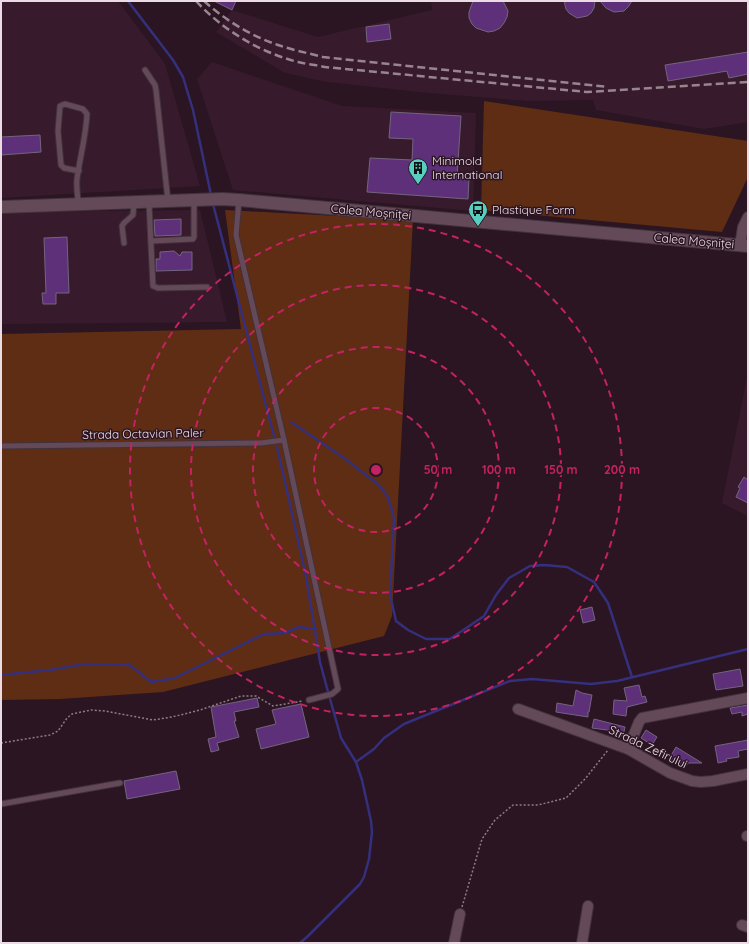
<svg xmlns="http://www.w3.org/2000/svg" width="749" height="944" viewBox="0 0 749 944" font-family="Quicksand,sans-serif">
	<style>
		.built { fill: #371b2d }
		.green { fill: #5f2d13 }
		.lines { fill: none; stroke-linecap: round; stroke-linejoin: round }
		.stream { stroke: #34307d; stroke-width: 2.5 }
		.building { fill: #5f307a; stroke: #73647d }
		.service-casing { stroke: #42323c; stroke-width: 7 }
		.minor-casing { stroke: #42323c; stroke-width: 12 }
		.tertiary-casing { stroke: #42323c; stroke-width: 14 }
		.path { stroke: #8e7c86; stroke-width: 1.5; stroke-dasharray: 2 2; stroke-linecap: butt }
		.service { stroke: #644a59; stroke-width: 5 }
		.minor { stroke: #644a59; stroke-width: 10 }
		.tertiary { stroke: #644a59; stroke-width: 12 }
		.rail { stroke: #988590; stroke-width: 2.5; stroke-dasharray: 8 4; stroke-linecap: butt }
		.ring { fill: none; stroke: #c42262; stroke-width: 2; stroke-dasharray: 7 5 }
		.labels { text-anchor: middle; stroke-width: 3; stroke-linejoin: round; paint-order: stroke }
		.poi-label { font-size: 12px; fill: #ebdbe4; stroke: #2b1522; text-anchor: start }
		.street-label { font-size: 12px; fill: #ebdbe4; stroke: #2b1522 }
		.centre { fill: #c42262; stroke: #2b1522; stroke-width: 2 }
		.ring-label { font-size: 12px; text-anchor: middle; font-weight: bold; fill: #c42262; stroke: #2b1522; stroke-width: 3; stroke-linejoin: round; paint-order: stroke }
	</style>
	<rect width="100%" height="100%" fill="#2b1522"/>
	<g class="built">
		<path d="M1 1H118L165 64 200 186 1 198Z"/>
		<path d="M431 1H748V122L704 129 596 110 593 100 529 101 429 93 327 82 285 73 216 32 232 10 318 37 432 10Z"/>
		<path d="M212 62 342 106 476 113 473 211 233 190 197 79Z"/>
		<path d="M200 210 227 322 1 324V212Z"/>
		<path d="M748 372V516L722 503Z"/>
	</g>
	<g class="green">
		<path d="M484 101 748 141V177L722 232 481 210Z"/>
		<path d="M225 210 413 220 392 616 384 636 163 692 60 699 1 700V334L241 329Z"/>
	</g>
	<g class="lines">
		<g class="stream">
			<path d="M128 1 173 60 183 77 193 110 211 195"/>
			<path d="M213 204 274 436"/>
			<path d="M291 422 344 458 379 485 388 497 394 518 390 595 396 621 408 630 426 639H450L484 616 496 595 509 578 530 566 544 565 567 567 594 582 608 603 632 677"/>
			<path d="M277 447 306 576 320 662 327 688 341 738 356 762 362 780 371 821 372 832 369 859 364 877 360 884 308 936 300 943"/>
			<path d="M1 675 50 670 85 664 130 665 151 682 175 678 264 634 285 633 299 627 316 629"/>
			<path d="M356 762 374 749 384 738 404 724 510 681 532 679 591 684 617 681 748 649"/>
		</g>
	</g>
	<g class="building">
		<path d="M214 1H236L232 10Z"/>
		<path d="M473 1H503L508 11 507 17 504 23 500 28 494 31 488 32 476 28 472 24 469 18V12Z"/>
		<path d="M564 1H595L594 8 591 13 587 16 577 18 569 13 566 9Z"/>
		<path d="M600 1H632L628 7 624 11 614 12 606 8Z"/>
		<path d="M389 24 391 39 367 42 366 27Z"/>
		<path d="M748 52V74L729 78 727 71 668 81 665 65Z"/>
		<path d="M391 112 461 116 457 177 469 178 468 199 367 192 370 158 412 160 413 139 389 138Z"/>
		<path d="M40 135 41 152 1 155V137Z"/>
		<path d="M181 219V235L155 236 154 220Z"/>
		<path d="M67 237 69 293H56V304H43L42 293H46L44 238Z"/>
		<path d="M174 251 180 256 182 252H192V270L156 271V259H160V252Z"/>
		<path d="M744 477 748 480V503L736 497 740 488 738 487Z"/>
		<path d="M592 607 595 620 583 623 580 610Z"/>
		<path d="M740 669 743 686 716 690 713 674Z"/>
		<path d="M639 685 642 697 645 696 647 702 627 707 626 716 613 714 614 700 627 701 624 688Z"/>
		<path d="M576 690 582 693 592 695 589 712H588V717L556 712 557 703 573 706Z"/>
		<path d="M257 698 259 707 234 712 236 721H234L239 737 217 743 219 750 211 752 208 739 216 737 211 707Z"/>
		<path d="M301 704 309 737 261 749 256 729 276 724 272 710Z"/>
		<path d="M748 705V714L742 716V712L732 714 730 708Z"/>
		<path d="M594 719 625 727 623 736 614 734V731L592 728Z"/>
		<path d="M646 730 657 737 652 745 641 738Z"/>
		<path d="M748 740V749L738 751 739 757 726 759 727 761 718 763 715 746Z"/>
		<path d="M676 747 702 763H688L684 769 669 759Z"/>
		<path d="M176 771 180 789 127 799 124 781Z"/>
	</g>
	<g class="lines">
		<defs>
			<g id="service">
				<path d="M145 70 155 85 156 90 168 201"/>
				<path d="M239 200 236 235 284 440 338 689 332 694 309 700"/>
				<path d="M149 203 153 286 158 288 207 287"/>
				<path d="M78 204C78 196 76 187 77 179 80 157 86 136 87 114L83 109 65 104 60 106 58 131 61 165 64 168 79 171"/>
				<path d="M151 241 193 239 194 237V201"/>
				<path d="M124 243 122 226 124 223 133 215 134 203"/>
				<path d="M1 446 261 443 284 440"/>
				<path d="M1 804 120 783"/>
			</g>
			<g id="minor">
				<path d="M740 246 743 227 748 217"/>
				<path d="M518 709 628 749 670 773 692 781 701 782 713 781 748 774"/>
				<path d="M628 749 639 722 642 718 748 698"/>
				<path d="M747 836H748"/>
				<path d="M742 925 748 927"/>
				<path d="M454 943 460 914"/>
				<path d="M582 943 588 906"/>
			</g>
			<path id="tertiary" d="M1 207 222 199 239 200 748 246"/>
		</defs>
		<use href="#service" class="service-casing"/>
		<use href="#minor" class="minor-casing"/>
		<use href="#tertiary" class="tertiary-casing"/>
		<g class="path">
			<path d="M1 743 50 735 58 731 67 718 72 714 91 710 105 711 153 720 172 717 200 710 241 696H256L273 706 303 701"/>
			<path d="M462 907 482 839 495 820 513 805H538L566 798 585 779 608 750"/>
		</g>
		<use href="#service" class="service"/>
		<use href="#minor" class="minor"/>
		<use href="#tertiary" class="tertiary"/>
		<g class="rail">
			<path d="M196 1C223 30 259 52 298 62 306 64 316 65 325 67L587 92 748 82"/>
			<path d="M204 1C225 20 251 36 278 45 292 50 308 53 323 57L608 87"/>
		</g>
	</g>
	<g class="ring">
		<circle cx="376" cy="470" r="62"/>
		<circle cx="376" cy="470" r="123"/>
		<circle cx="376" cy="470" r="185"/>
		<circle cx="376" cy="470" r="246"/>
	</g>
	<defs>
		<symbol id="building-pin" viewBox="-11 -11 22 30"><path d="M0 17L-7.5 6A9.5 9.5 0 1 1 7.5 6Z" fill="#58cec0" stroke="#2b1522"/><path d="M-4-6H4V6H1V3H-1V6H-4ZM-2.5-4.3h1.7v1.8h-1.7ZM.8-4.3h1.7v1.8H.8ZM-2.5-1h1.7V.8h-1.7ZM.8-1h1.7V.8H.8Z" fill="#111"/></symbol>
		<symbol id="bus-pin" viewBox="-11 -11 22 30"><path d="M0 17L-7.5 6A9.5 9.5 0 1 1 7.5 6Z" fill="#58cec0" stroke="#2b1522"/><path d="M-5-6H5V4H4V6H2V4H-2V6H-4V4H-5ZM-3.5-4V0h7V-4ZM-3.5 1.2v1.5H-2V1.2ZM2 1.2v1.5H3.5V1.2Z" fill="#111"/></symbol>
	</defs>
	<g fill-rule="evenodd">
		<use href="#building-pin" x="407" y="157" width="22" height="30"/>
		<use href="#bus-pin" x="467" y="199" width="22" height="30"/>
	</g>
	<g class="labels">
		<g class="poi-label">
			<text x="432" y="165">Minimold<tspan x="432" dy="14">International</tspan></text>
			<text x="492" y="214">Plastique Form</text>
		</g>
		<g class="street-label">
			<text transform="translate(371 212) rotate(5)" y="4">Calea Moșniței</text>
			<text transform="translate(694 241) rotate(5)" y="4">Calea Moșniței</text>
			<text transform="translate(143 434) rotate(-1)" y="4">Strada Octavian Paler</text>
			<text transform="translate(648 747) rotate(25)" y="4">Strada Zefirului</text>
		</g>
	</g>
	<circle cx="376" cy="470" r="6" class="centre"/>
	<g class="ring-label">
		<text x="438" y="474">50 m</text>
		<text x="499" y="474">100 m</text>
		<text x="561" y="474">150 m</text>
		<text x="622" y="474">200 m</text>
	</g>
	<rect width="749" height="944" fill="none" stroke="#ebdbe4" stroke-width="4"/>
</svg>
